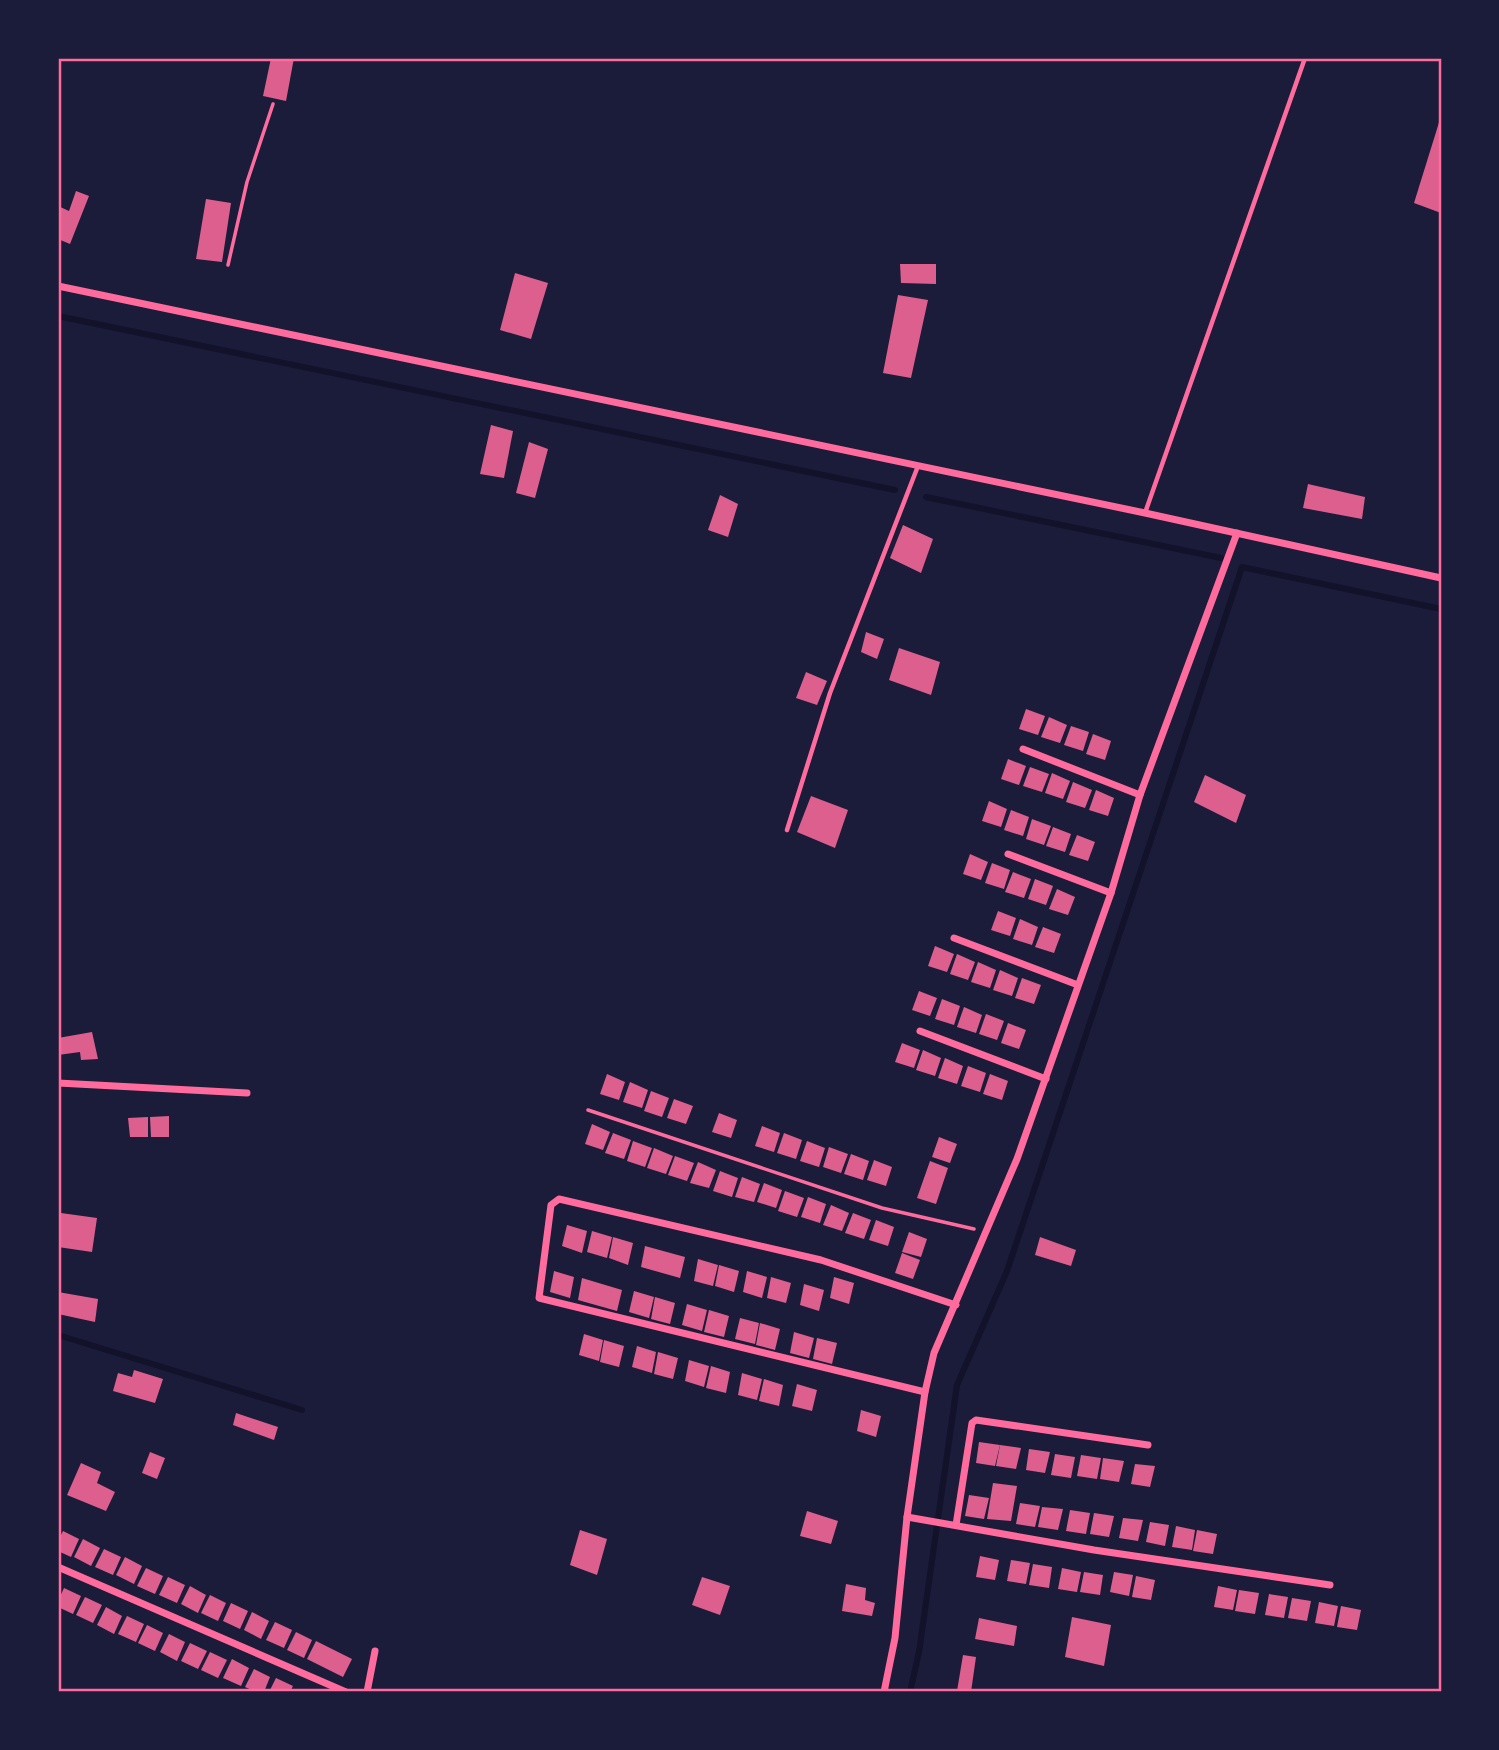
<svg xmlns="http://www.w3.org/2000/svg" width="1499" height="1750" viewBox="0 0 1499 1750" font-family="'Titillium Web',sans-serif">
	<style>
		.lines { fill: none; stroke-linecap: round; stroke-linejoin: round }
		.stream { stroke: #12122b; stroke-width: 6 }
		.building { fill: #dd5f8e }
		.path { stroke: #ff6b9d; stroke-width: 3.5 }
		.service { stroke: #ff6b9d; stroke-width: 4.5 }
		.minor { stroke: #ff6b9d; stroke-width: 7 }
		.neatline { fill: none; stroke: #ff6b9d; stroke-width: 2.5 }
	</style>
	<rect width="100%" height="100%" fill="#1b1b3a"/>
	<g class="lines">
		<g class="stream">
			<path d="M58 316 895 490"/>
			<path d="M926 497 1221 558"/>
			<path d="M58 1335 302 1410"/>
			<path d="M910 1692 919 1652 957 1385 1007 1271 1242 567 1441 609"/>
		</g>
	</g>
	<g class="building">
		<path d="M271 58H294L286 101 263 96Z"/>
		<path d="M1441 116V213L1414 203Z"/>
		<path d="M76 191 89 196 70 244 58 239V206L69 211Z"/>
		<path d="M206 199 231 203 222 262 196 259Z"/>
		<path d="M900 264H936V284L901 283Z"/>
		<path d="M515 273 548 283 531 339 500 330Z"/>
		<path d="M898 295 928 300 911 378 883 373Z"/>
		<path d="M491 425 513 431 504 478 480 474Z"/>
		<path d="M529 442 548 449 535 498 516 493Z"/>
		<path d="M1308 484 1365 497 1362 519 1303 508Z"/>
		<path d="M720 495 738 504 728 537 708 530Z"/>
		<path d="M903 525 933 539 921 573 890 558Z"/>
		<path d="M866 632 884 639 877 659 861 652Z"/>
		<path d="M899 648 940 662 931 695 889 680Z"/>
		<path d="M806 672 827 681 817 705 796 698Z"/>
		<path d="M1026 709 1045 716 1038 735 1019 729Z"/>
		<path d="M1049 717 1067 725 1060 743 1041 737Z"/>
		<path d="M1071 726 1089 732 1083 751 1064 745Z"/>
		<path d="M1093 734 1111 741 1105 760 1086 754Z"/>
		<path d="M1008 759 1026 766 1019 785 1001 779Z"/>
		<path d="M1030 767 1049 774 1042 792 1023 786Z"/>
		<path d="M1052 773 1070 781 1063 799 1045 793Z"/>
		<path d="M1205 775 1246 795 1236 823 1194 802Z"/>
		<path d="M1073 782 1092 790 1085 808 1066 802Z"/>
		<path d="M1096 790 1114 798 1108 816 1089 810Z"/>
		<path d="M811 796 848 810 835 848 797 832Z"/>
		<path d="M989 801 1007 809 1001 827 982 821Z"/>
		<path d="M1011 810 1029 817 1023 836 1004 830Z"/>
		<path d="M1032 819 1051 826 1044 845 1026 839Z"/>
		<path d="M1053 827 1071 834 1065 852 1046 846Z"/>
		<path d="M1077 835 1095 842 1088 861 1069 855Z"/>
		<path d="M970 854 988 862 981 880 963 874Z"/>
		<path d="M992 863 1010 870 1004 889 985 883Z"/>
		<path d="M1013 872 1031 879 1024 898 1005 892Z"/>
		<path d="M1035 879 1053 886 1046 905 1028 899Z"/>
		<path d="M1057 889 1075 897 1068 915 1049 909Z"/>
		<path d="M998 911 1016 918 1010 936 991 930Z"/>
		<path d="M1020 919 1038 927 1032 945 1013 939Z"/>
		<path d="M1043 927 1061 934 1054 953 1035 947Z"/>
		<path d="M935 946 954 954 947 972 928 966Z"/>
		<path d="M957 954 975 962 968 980 950 974Z"/>
		<path d="M978 962 996 970 990 988 971 982Z"/>
		<path d="M1000 970 1018 978 1012 996 993 990Z"/>
		<path d="M1022 978 1041 985 1034 1004 1015 998Z"/>
		<path d="M919 991 937 998 930 1016 912 1010Z"/>
		<path d="M942 999 960 1006 954 1025 935 1019Z"/>
		<path d="M964 1007 982 1015 976 1033 957 1027Z"/>
		<path d="M986 1014 1004 1021 997 1040 979 1034Z"/>
		<path d="M1008 1023 1026 1030 1019 1049 1001 1043Z"/>
		<path d="M92 1032 98 1059 81 1060 80 1052 58 1055V1038Z"/>
		<path d="M902 1043 920 1050 914 1068 895 1062Z"/>
		<path d="M923 1050 941 1058 935 1076 916 1070Z"/>
		<path d="M945 1058 963 1066 957 1084 938 1078Z"/>
		<path d="M968 1066 986 1073 980 1092 961 1086Z"/>
		<path d="M607 1074 625 1082 619 1100 600 1094Z"/>
		<path d="M990 1074 1008 1081 1002 1100 983 1094Z"/>
		<path d="M630 1082 648 1090 642 1108 623 1102Z"/>
		<path d="M651 1091 669 1098 662 1117 644 1111Z"/>
		<path d="M674 1099 693 1106 686 1124 667 1118Z"/>
		<path d="M719 1113 737 1120 731 1138 712 1132Z"/>
		<path d="M169 1116V1137H151L150 1117Z"/>
		<path d="M148 1117V1137H130L128 1118Z"/>
		<path d="M592 1124 610 1132 603 1150 585 1144Z"/>
		<path d="M762 1126 780 1133 774 1152 755 1146Z"/>
		<path d="M613 1133 631 1140 624 1159 605 1153Z"/>
		<path d="M784 1133 802 1140 796 1159 777 1153Z"/>
		<path d="M939 1137 957 1144 950 1163 932 1157Z"/>
		<path d="M633 1141 652 1148 645 1167 627 1161Z"/>
		<path d="M807 1141 825 1148 819 1167 800 1161Z"/>
		<path d="M829 1147 848 1154 841 1173 823 1167Z"/>
		<path d="M654 1148 673 1156 666 1174 647 1168Z"/>
		<path d="M851 1154 869 1161 863 1180 844 1174Z"/>
		<path d="M675 1156 694 1163 687 1181 668 1175Z"/>
		<path d="M874 1160 892 1167 886 1186 867 1180Z"/>
		<path d="M930 1161 948 1168 936 1204 917 1198Z"/>
		<path d="M698 1162 716 1170 709 1188 690 1183Z"/>
		<path d="M720 1171 738 1178 732 1197 713 1191Z"/>
		<path d="M742 1177 760 1184 754 1202 735 1197Z"/>
		<path d="M764 1183 782 1190 776 1208 757 1202Z"/>
		<path d="M785 1191 804 1198 797 1217 778 1211Z"/>
		<path d="M808 1197 826 1204 820 1223 801 1217Z"/>
		<path d="M831 1205 849 1213 842 1231 823 1225Z"/>
		<path d="M61 1213 97 1218 92 1252 58 1247Z"/>
		<path d="M853 1213 871 1220 864 1239 845 1233Z"/>
		<path d="M876 1220 894 1227 888 1246 869 1240Z"/>
		<path d="M567 1225 587 1231 582 1253 562 1246Z"/>
		<path d="M592 1231 612 1237 607 1258 587 1252Z"/>
		<path d="M909 1232 927 1239 921 1257 902 1252Z"/>
		<path d="M613 1237 633 1243 628 1265 609 1258Z"/>
		<path d="M1040 1237 1076 1250 1071 1266 1035 1255Z"/>
		<path d="M645 1246 685 1257 680 1278 641 1267Z"/>
		<path d="M902 1253 920 1260 913 1279 895 1273Z"/>
		<path d="M698 1259 718 1265 713 1286 694 1281Z"/>
		<path d="M719 1265 739 1271 734 1292 715 1286Z"/>
		<path d="M554 1271 574 1277 570 1298 550 1292Z"/>
		<path d="M747 1271 767 1277 762 1298 743 1292Z"/>
		<path d="M771 1277 791 1283 786 1303 767 1298Z"/>
		<path d="M834 1277 854 1283 849 1304 830 1298Z"/>
		<path d="M582 1278 622 1290 617 1311 578 1300Z"/>
		<path d="M804 1284 824 1290 819 1311 800 1305Z"/>
		<path d="M634 1291 654 1297 649 1318 629 1312Z"/>
		<path d="M58 1292 98 1299 95 1322 58 1314Z"/>
		<path d="M655 1297 675 1303 670 1324 651 1319Z"/>
		<path d="M687 1304 707 1310 702 1331 682 1325Z"/>
		<path d="M709 1310 729 1316 724 1337 704 1332Z"/>
		<path d="M740 1318 759 1323 755 1344 735 1339Z"/>
		<path d="M760 1323 780 1329 775 1350 756 1345Z"/>
		<path d="M794 1332 814 1338 809 1358 790 1353Z"/>
		<path d="M584 1334 603 1340 599 1361 579 1355Z"/>
		<path d="M817 1338 837 1343 832 1364 813 1359Z"/>
		<path d="M604 1340 624 1346 619 1367 600 1362Z"/>
		<path d="M637 1346 656 1352 652 1373 632 1367Z"/>
		<path d="M658 1352 678 1358 673 1379 654 1374Z"/>
		<path d="M689 1360 709 1366 704 1387 685 1381Z"/>
		<path d="M711 1366 730 1372 726 1393 706 1388Z"/>
		<path d="M134 1370 163 1379 155 1403 113 1391 118 1373 132 1377Z"/>
		<path d="M742 1373 762 1379 757 1400 738 1395Z"/>
		<path d="M764 1379 783 1385 779 1406 759 1401Z"/>
		<path d="M797 1384 817 1390 812 1411 792 1406Z"/>
		<path d="M861 1410 881 1416 876 1437 857 1431Z"/>
		<path d="M236 1413 278 1427 274 1440 233 1425Z"/>
		<path d="M979 1442 1000 1445 995 1466 976 1463Z"/>
		<path d="M1000 1445 1021 1448 1016 1469 996 1466Z"/>
		<path d="M1029 1449 1050 1452 1045 1473 1026 1470Z"/>
		<path d="M150 1452 165 1458 157 1479 142 1473Z"/>
		<path d="M1055 1454 1075 1457 1071 1478 1051 1475Z"/>
		<path d="M1081 1455 1101 1458 1097 1479 1077 1476Z"/>
		<path d="M1103 1458 1124 1461 1119 1482 1100 1479Z"/>
		<path d="M81 1463 101 1472 97 1483 115 1492 106 1511 67 1495Z"/>
		<path d="M1135 1464 1155 1466 1150 1487 1131 1484Z"/>
		<path d="M993 1483 1017 1486 1011 1521 987 1519Z"/>
		<path d="M969 1495 989 1498 984 1519 965 1516Z"/>
		<path d="M1020 1503 1040 1506 1035 1527 1016 1524Z"/>
		<path d="M1042 1507 1063 1509 1058 1530 1038 1527Z"/>
		<path d="M1070 1510 1090 1513 1086 1534 1066 1531Z"/>
		<path d="M807 1511 838 1521 831 1544 800 1536Z"/>
		<path d="M1094 1513 1114 1516 1109 1537 1090 1534Z"/>
		<path d="M1123 1518 1143 1520 1138 1541 1119 1538Z"/>
		<path d="M1150 1522 1169 1525 1165 1546 1146 1542Z"/>
		<path d="M1176 1526 1195 1530 1192 1550 1172 1547Z"/>
		<path d="M580 1530 607 1539 597 1575 570 1565Z"/>
		<path d="M1197 1530 1217 1534 1213 1554 1193 1551Z"/>
		<path d="M63 1531 79 1539 71 1557 58 1551V1541Z"/>
		<path d="M83 1539 100 1548 91 1566 74 1557Z"/>
		<path d="M104 1549 121 1557 113 1575 95 1567Z"/>
		<path d="M980 1556 999 1560 995 1580 976 1577Z"/>
		<path d="M125 1557 142 1566 134 1584 116 1575Z"/>
		<path d="M1011 1560 1030 1563 1026 1584 1007 1581Z"/>
		<path d="M1033 1564 1052 1567 1049 1588 1029 1585Z"/>
		<path d="M146 1568 163 1576 155 1594 137 1586Z"/>
		<path d="M1062 1568 1081 1572 1077 1592 1058 1589Z"/>
		<path d="M1084 1572 1103 1575 1100 1595 1080 1592Z"/>
		<path d="M1114 1572 1133 1575 1129 1596 1110 1592Z"/>
		<path d="M1136 1576 1155 1580 1151 1600 1132 1597Z"/>
		<path d="M168 1577 185 1585 177 1603 159 1595Z"/>
		<path d="M702 1577 730 1586 720 1615 692 1605Z"/>
		<path d="M846 1584 866 1588 865 1600 875 1603 872 1616 842 1611Z"/>
		<path d="M190 1586 206 1595 198 1613 181 1604Z"/>
		<path d="M1218 1586 1237 1590 1233 1610 1214 1607Z"/>
		<path d="M64 1588 81 1596 73 1614 58 1607V1601Z"/>
		<path d="M1239 1590 1259 1593 1255 1614 1235 1611Z"/>
		<path d="M1269 1594 1288 1597 1284 1618 1265 1615Z"/>
		<path d="M210 1595 226 1603 218 1621 201 1613Z"/>
		<path d="M85 1597 102 1605 93 1623 76 1615Z"/>
		<path d="M1292 1598 1311 1601 1307 1621 1288 1618Z"/>
		<path d="M1319 1602 1338 1606 1334 1626 1315 1623Z"/>
		<path d="M231 1603 248 1611 240 1629 223 1621Z"/>
		<path d="M1341 1606 1361 1610 1357 1630 1337 1627Z"/>
		<path d="M106 1607 122 1616 114 1634 97 1625Z"/>
		<path d="M252 1612 269 1621 261 1639 244 1630Z"/>
		<path d="M127 1616 144 1624 136 1642 118 1634Z"/>
		<path d="M1072 1617 1111 1625 1104 1666 1065 1657Z"/>
		<path d="M979 1618 1017 1626 1014 1646 975 1639Z"/>
		<path d="M275 1622 292 1630 284 1648 266 1640Z"/>
		<path d="M147 1625 163 1633 155 1651 138 1643Z"/>
		<path d="M296 1632 312 1640 304 1658 287 1650Z"/>
		<path d="M169 1634 185 1642 177 1661 160 1652Z"/>
		<path d="M316 1641 352 1659 343 1677 307 1659Z"/>
		<path d="M190 1643 207 1651 198 1669 181 1661Z"/>
		<path d="M210 1652 227 1660 218 1678 201 1670Z"/>
		<path d="M963 1655 976 1657 971 1692 957 1691Z"/>
		<path d="M232 1659 249 1668 241 1686 223 1678Z"/>
		<path d="M254 1669 270 1677 264 1692H256L245 1687Z"/>
		<path d="M276 1678 293 1686 290 1692H269Z"/>
	</g>
	<g class="lines">
		<g class="path">
			<path d="M228 265 247 182 273 104"/>
			<path d="M588 1110 882 1208 974 1229"/>
		</g>
		<g class="service">
			<path d="M1145 513 1305 58"/>
			<path d="M787 830 830 693 918 466"/>
		</g>
		<g class="minor">
			<path d="M58 286 1145 513 1441 578"/>
			<path d="M1023 749 1140 795"/>
			<path d="M1008 854 1111 893"/>
			<path d="M954 938 1078 985"/>
			<path d="M920 1031 1046 1079"/>
			<path d="M58 1083 247 1093"/>
			<path d="M925 1392 539 1298 551 1205 559 1199 821 1260 956 1305"/>
			<path d="M907 1517 1094 1550 1330 1585"/>
			<path d="M956 1525 972 1423 976 1420 1148 1445"/>
			<path d="M58 1567 346 1692"/>
			<path d="M367 1692 375 1651"/>
			<path d="M884 1692 895 1638 907 1517 925 1392 934 1353 1017 1159 1111 893 1140 795 1237 533"/>
		</g>
	</g>
	<rect width="1499" height="1750" fill="none" stroke="#1b1b3a" stroke-width="119"/>
	<rect x="60" y="60" width="1380" height="1630" class="neatline"/>
</svg>
